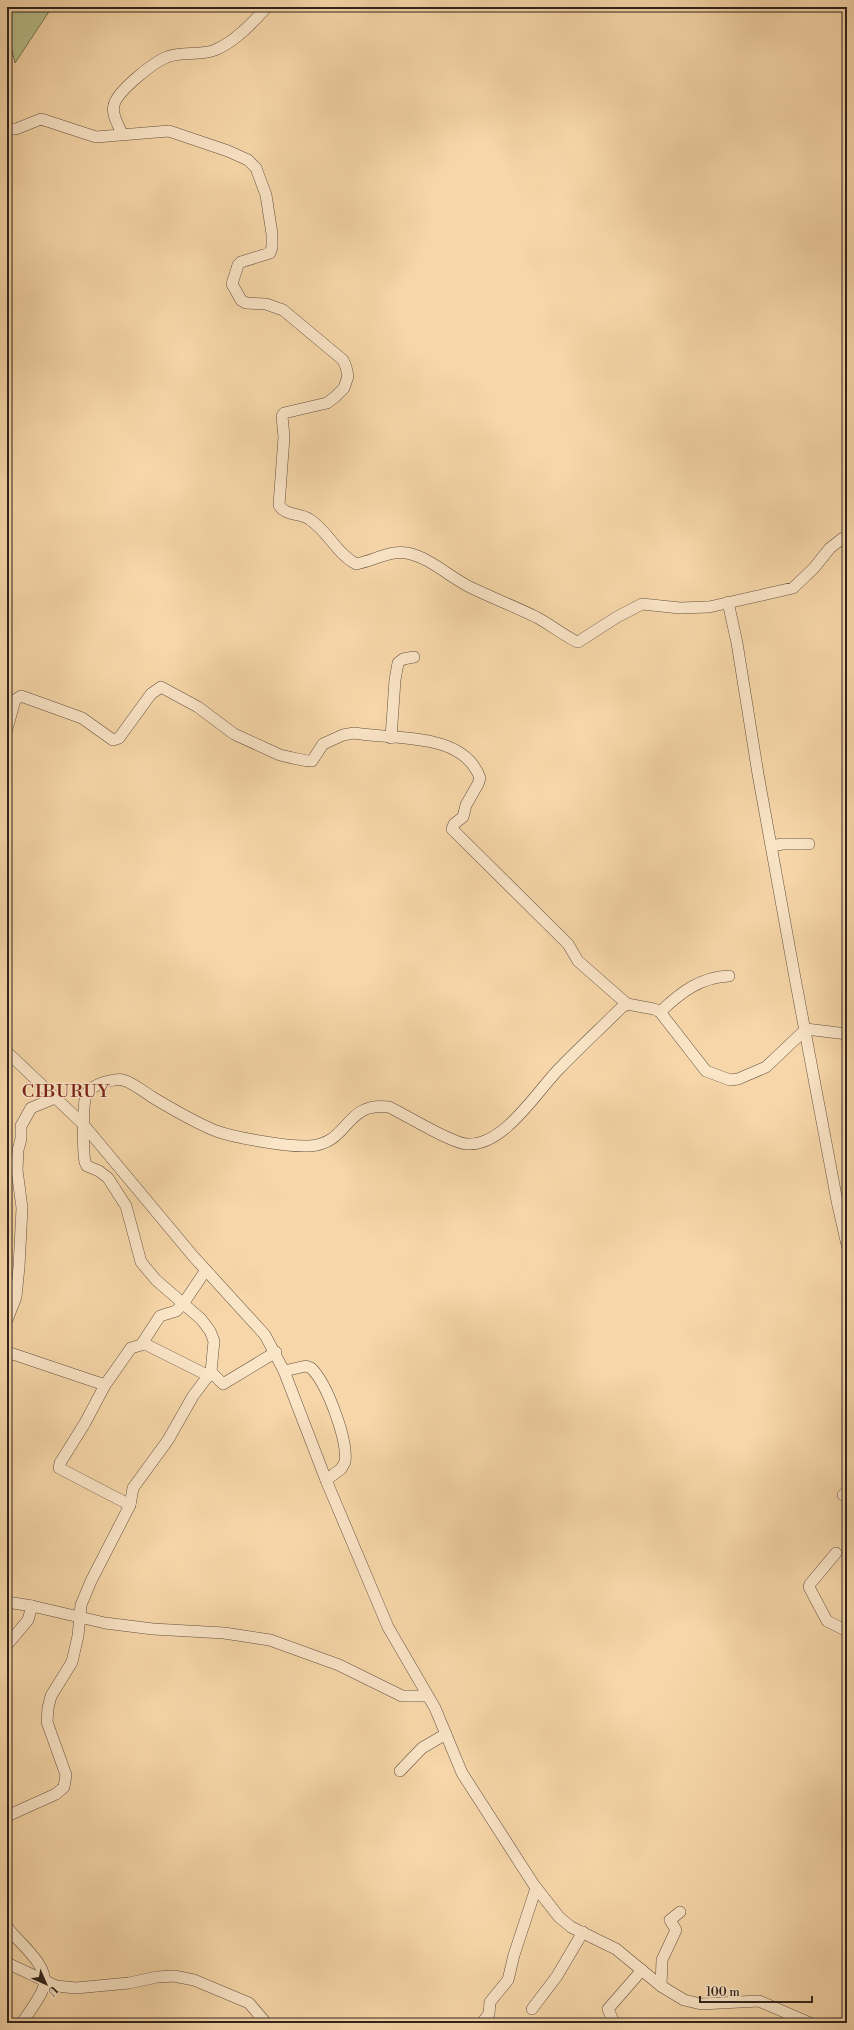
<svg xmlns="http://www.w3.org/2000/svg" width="854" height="2030" viewBox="0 0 854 2030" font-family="'Libre Bodoni',serif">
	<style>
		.green { fill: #b7bf8c; stroke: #747154 }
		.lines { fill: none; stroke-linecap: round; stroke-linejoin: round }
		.minor-casing { stroke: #625040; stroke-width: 12 }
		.minor { stroke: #fae5c7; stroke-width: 11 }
		.labels { text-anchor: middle; stroke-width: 3; stroke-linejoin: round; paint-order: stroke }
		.quarter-label { font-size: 18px; letter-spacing: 1px; fill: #7a1f14; stroke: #fae5c7 }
	</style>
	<rect width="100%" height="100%" fill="#f7d7a9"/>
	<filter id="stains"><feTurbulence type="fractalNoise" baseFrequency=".005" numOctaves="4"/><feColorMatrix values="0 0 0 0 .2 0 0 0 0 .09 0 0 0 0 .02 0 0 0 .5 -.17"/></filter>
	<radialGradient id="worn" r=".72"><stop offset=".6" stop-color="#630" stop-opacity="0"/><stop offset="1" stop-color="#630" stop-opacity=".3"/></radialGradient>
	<path class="green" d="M7 7H48L50 10 15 63 10 42H7Z"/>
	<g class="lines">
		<defs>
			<g id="minor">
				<path d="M7 127 12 129H16L41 119 96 137 169 131 228 151 248 160 256 168 266 195 272 234V247L270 253 241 262 238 265 232 284 241 300 246 303 266 304 283 310 343 360 346 367 348 376 344 388 335 397 327 403 284 413 282 416 284 437 279 505C285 516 300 513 309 519 328 531 336 553 356 564 373 561 390 550 407 553 432 558 451 579 474 589 495 599 516 607 536 617 545 621 572 641 578 642L617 617 642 604 680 608 709 607 793 588 814 568 830 548 843 538 847 537"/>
				<path d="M122 134C119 126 111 114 114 105 117 91 154 62 167 57 181 51 200 56 215 50 236 41 252 23 267 7"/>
				<path d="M728 602 737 643 758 774 795 978 837 1201 847 1245"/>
				<path d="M7 729 15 700 21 696 82 718 113 740 119 738 151 694 161 687 198 707 234 734 280 755C284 756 309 762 312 761L323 744 343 735 354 733C393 740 463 731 480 778L478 784 466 805 463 817 454 824 452 829 568 944 578 961 627 1004"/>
				<path d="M391 738 395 680 398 663 403 659 414 657"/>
				<path d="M772 846 782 844H809"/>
				<path d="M660 1012C680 993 700 977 729 976"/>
				<path d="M7 1052 83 1124 193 1256 265 1335 284 1371 326 1480 388 1627 435 1708 462 1773 534 1885 559 1917 571 1927 616 1949 661 1986 684 2000 701 2004 759 2001 810 2023"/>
				<path d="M7 1320 16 1297 19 1267 22 1208 17 1170 18 1150 21 1139V1126L31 1108 55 1098"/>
				<path d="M143 1343 209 1376"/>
				<path d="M7 1352 105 1385 131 1348 141 1345 160 1316 176 1311 183 1304 206 1270"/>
				<path d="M284 1371 306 1366 311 1368C327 1383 348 1440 345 1462L341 1469 326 1480"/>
				<path d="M211 1372 214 1341 210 1331 201 1319 156 1280 141 1262 126 1206 108 1178 99 1171 87 1166 85 1162C83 1152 82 1101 87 1093 90 1088 99 1084 105 1082 111 1081 117 1078 123 1080 133 1083 143 1091 152 1097 172 1109 194 1122 216 1131 236 1138 288 1147 309 1146 350 1144 344 1101 389 1107 406 1115 449 1142 466 1144 503 1147 535 1094 558 1070 578 1049 600 1029 621 1008L627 1004 654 1009 660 1012 706 1071 730 1080 738 1079 766 1067 806 1029 847 1034"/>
				<path d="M105 1385 85 1423 60 1463 59 1468 130 1505"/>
				<path d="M843 1495 847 1492"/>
				<path d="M836 1553 810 1584 809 1587 827 1621 847 1631"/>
				<path d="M7 1602 32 1606 105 1623 153 1629 224 1633 270 1640 339 1665 402 1696H427"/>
				<path d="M7 1645 28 1620 32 1606"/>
				<path d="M400 1771 422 1748 446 1734"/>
				<path d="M7 1816 56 1794 64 1787 66 1775 47 1722 48 1708 51 1696 72 1662 78 1636 81 1605 91 1581 130 1505 133 1488 168 1440 193 1396 211 1372 223 1384 276 1352"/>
				<path d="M7 1927C19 1944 52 1966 43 1989 38 2001 29 2012 22 2023"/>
				<path d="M7 1963 56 1986 76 1988 129 1983 157 1977 174 1976 194 1980 249 2003 266 2023"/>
				<path d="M661 1986 662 1960 676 1930 670 1920 680 1912"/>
				<path d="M532 2009 557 1976 583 1932"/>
				<path d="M482 2023 489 2014 490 2002 508 1980 514 1955 536 1888"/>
				<path d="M614 2023 608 2009 642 1970"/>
			</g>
		</defs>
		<use href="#minor" class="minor-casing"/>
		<use href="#minor" class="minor"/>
	</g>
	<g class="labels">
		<g class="quarter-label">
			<text x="66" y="1097">CIBURUY</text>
		</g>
	</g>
	<rect width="854" height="2030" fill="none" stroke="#f7d7a9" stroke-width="24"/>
	<rect x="8" y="8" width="838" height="2014" fill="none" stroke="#30231d" stroke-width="2"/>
	<rect x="12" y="12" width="830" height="2006" fill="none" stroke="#30231d"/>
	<g transform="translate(46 1984) rotate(135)" stroke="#fae5c7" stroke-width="3" paint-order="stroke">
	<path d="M0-3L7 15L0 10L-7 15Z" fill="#30231d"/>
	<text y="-6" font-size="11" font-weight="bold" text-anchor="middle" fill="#30231d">U</text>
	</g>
	<path d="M700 1996v6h112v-6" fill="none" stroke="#30231d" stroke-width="2"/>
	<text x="706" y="1996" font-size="12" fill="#30231d" stroke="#fae5c7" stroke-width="3" paint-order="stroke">100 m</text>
	<rect width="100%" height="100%" filter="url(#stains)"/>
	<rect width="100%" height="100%" fill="url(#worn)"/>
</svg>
